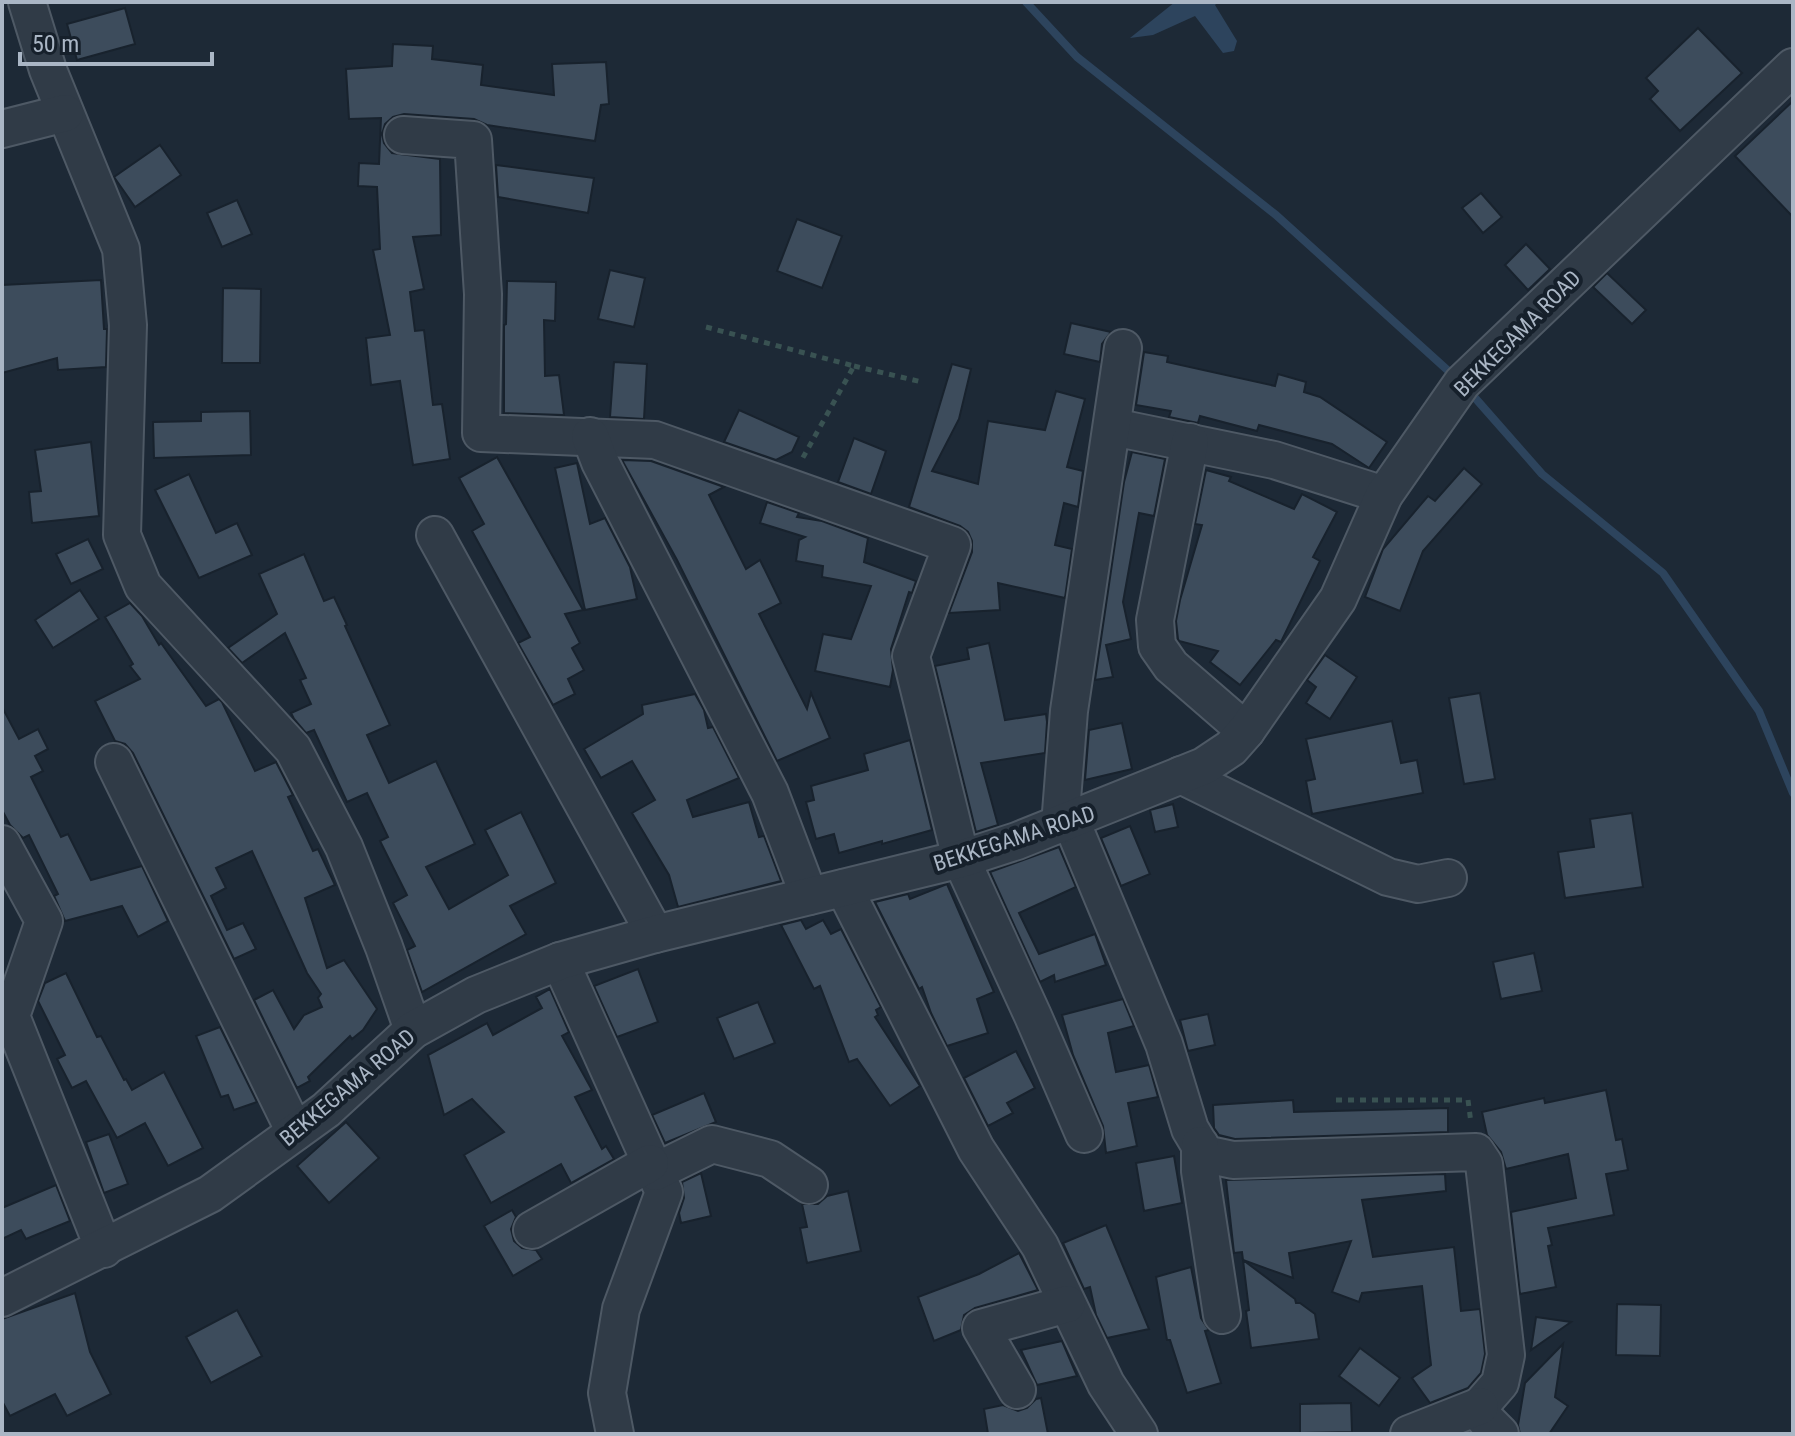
<svg xmlns="http://www.w3.org/2000/svg" width="1795" height="1436" viewBox="0 0 1795 1436" font-family="'Roboto Condensed',sans-serif">
	<style>
		.water { fill: #2d445d }
		.lines { fill: none; stroke-linecap: round; stroke-linejoin: round }
		.stream { stroke: #2d445d; stroke-width: 8 }
		.building { fill: #3d4c5c; stroke: #18222d; stroke-width: 2 }
		.minor-casing { stroke: #4e5965; stroke-width: 40 }
		.path { stroke: #395252; stroke-width: 5; stroke-dasharray: 6 6; stroke-linecap: butt }
		.minor { stroke: #303b47; stroke-width: 36 }
		.labels { text-anchor: middle; stroke-width: 8; stroke-linejoin: round; paint-order: stroke }
		.street-label { font-size: 22px; fill: #aab6c5; stroke: #16202b }
	</style>
	<rect width="100%" height="100%" fill="#1d2936"/>
	<path class="water" d="M1175 2H1218L1215 5 1237 41 1234 51 1223 53 1195 16 1153 35 1130 38Z"/>
	<g class="lines">
		<g class="stream">
			<path d="M1026 2 1077 57 1276 215 1454 376"/>
			<path d="M1469 391 1542 474 1663 573 1759 711 1793 793"/>
		</g>
	</g>
	<g class="building">
		<path d="M125 8 135 44 77 60 67 24Z"/>
		<path d="M1698 28 1742 73 1680 131 1650 99 1658 91 1646 78Z"/>
		<path d="M393 44 433 46 432 59 483 65 481 85 554 95 552 64 606 62 609 104 601 105 595 141 487 125 474 119 404 114 393 117 385 124 382 134 384 143 392 153 440 159 441 235 413 237 424 289 410 292 415 331 424 330 433 405 442 404 450 459 413 465 400 381 371 385 366 338 390 335 373 250 380 249 377 187 358 186 359 163 379 164 381 118 349 119 346 69 392 66Z"/>
		<path d="M1793 101V217L1735 156Z"/>
		<path d="M160 145 181 175 135 207 114 177Z"/>
		<path d="M496 165 594 178 588 213 498 197Z"/>
		<path d="M1481 193 1502 217 1483 233 1462 208Z"/>
		<path d="M237 200 252 234 222 247 207 213Z"/>
		<path d="M797 219 842 236 822 288 777 271Z"/>
		<path d="M1526 244 1550 269 1528 290 1505 265Z"/>
		<path d="M610 270 645 278 634 327 598 319Z"/>
		<path d="M1607 273 1646 310 1632 324 1593 287Z"/>
		<path d="M101 280 104 329H107L106 367 58 370 57 358 2 373V285Z"/>
		<path d="M507 281 556 282 555 321 544 320 545 376 559 375 564 415 504 413V325L506 324Z"/>
		<path d="M223 288 261 289 260 363H222Z"/>
		<path d="M1071 323 1111 332 1102 344 1100 362 1064 354Z"/>
		<path d="M1144 352 1168 356 1167 362 1275 386 1278 374 1306 382 1304 392 1320 397 1387 442 1369 468 1332 444 1259 425 1257 431 1200 416 1198 423 1169 417 1171 411 1136 405Z"/>
		<path d="M614 362 647 364 644 419 610 417Z"/>
		<path d="M952 364 971 369 959 419 932 471 978 484 988 421 1045 430 1056 391 1085 399 1067 467 1083 471 1078 507 1064 503 1055 545 1072 549 1065 598 998 583 1000 610 949 613 972 552V541L968 532 960 526 909 507Z"/>
		<path d="M739 410 799 437 792 452 776 460 724 442Z"/>
		<path d="M250 411 251 455 154 458 153 422 201 421V412Z"/>
		<path d="M854 438 886 451 871 494 838 482Z"/>
		<path d="M91 442 99 516 32 523 29 492 41 491 35 450Z"/>
		<path d="M1132 452 1165 459 1154 516 1139 513 1123 602 1131 639 1106 645 1113 677 1095 680 1124 482Z"/>
		<path d="M497 457 583 610 565 614 580 643 572 648 584 670 568 679 575 694 553 705 518 643 530 637 472 531 484 524 459 478Z"/>
		<path d="M622 460 651 461 724 487 709 495 746 569 760 560 781 603 759 614 807 709 811 693 830 738 777 761 677 560Z"/>
		<path d="M577 463 590 524 605 518 630 567 637 599 585 610 555 468Z"/>
		<path d="M1464 468 1482 484 1423 551 1400 611 1365 597 1383 549 1428 496 1435 501Z"/>
		<path d="M1206 470 1231 477 1229 481 1294 509 1302 494 1337 512 1313 557 1320 561 1281 642 1276 640 1240 685 1210 662 1218 651 1179 641 1178 639 1176 621 1180 600 1202 525 1195 524Z"/>
		<path d="M189 474 216 533 237 523 252 555 199 578 155 490Z"/>
		<path d="M767 502 799 513 797 517 822 521 868 538 864 562 916 581 912 593 909 592 891 649 893 670 890 687 815 671 823 634 851 639 871 586 822 577 823 566 796 561 799 540 805 537 760 523Z"/>
		<path d="M88 539 103 569 71 584 56 554Z"/>
		<path d="M304 554 324 601 334 597 347 625 345 626 390 725 367 735 389 783 436 761 475 844 426 867 449 909 508 875 485 830 521 812 556 883 510 906 526 934 422 992 407 950 415 946 393 903 407 895 380 841 388 837 367 793 347 802 314 730 306 733 294 719 291 713 311 704 300 680 306 678 285 633 242 663 228 648 277 614 259 574Z"/>
		<path d="M80 590 99 619 53 648 35 620Z"/>
		<path d="M130 603 142 616 159 645 161 643 206 706 219 699 222 702 255 771 276 762 293 795 288 797 313 851 318 849 335 885 305 898 327 968 344 960 377 1009 363 1030 352 1039 350 1036 308 1077 310 1081 297 1088 254 1000 273 990 294 1029 304 1015 322 1007 318 998 321 994 307 973 252 851 216 868 226 888 211 896 227 930 243 923 256 949 234 959 133 753 125 744 115 741 95 701 140 679 130 666 133 664 105 617Z"/>
		<path d="M989 643 1005 720 1046 714 1047 722 1045 753 981 763 998 825 976 832 935 666 969 659 967 648Z"/>
		<path d="M1325 655 1357 677 1330 719 1306 703 1316 687 1307 680Z"/>
		<path d="M1480 693 1495 779 1464 784 1449 698Z"/>
		<path d="M695 694 704 710 708 728 713 727 739 778 687 800 693 817 749 802 759 837 764 836 781 881 678 907 669 875 632 813 655 800 632 761 601 778 584 749 643 714 642 705Z"/>
		<path d="M2 707 19 739 38 729 48 749 35 756 43 771 31 777 61 837 68 834 91 880 142 866 168 921 138 937 122 906 65 921 54 896 58 894 29 835 23 838 10 825 2 810Z"/>
		<path d="M1392 721 1401 763 1417 760 1423 793 1312 814 1306 781 1315 779 1306 739Z"/>
		<path d="M1122 723 1132 769 1085 780 1089 730Z"/>
		<path d="M910 740 932 830 882 844V841L839 853 834 834 816 839 806 802 814 800 811 786 868 770 864 754Z"/>
		<path d="M1173 804 1178 827 1155 832 1150 810Z"/>
		<path d="M1632 813 1643 887 1565 898 1558 852 1594 847 1590 819Z"/>
		<path d="M1130 826 1150 874 1121 886 1101 838Z"/>
		<path d="M1059 847 1076 887 1019 913 1039 954 1095 934 1106 965 1055 982 1054 975 1040 982 990 872Z"/>
		<path d="M947 884 994 992 977 999 988 1033 947 1046 931 1013 922 987 919 989 875 902 908 894 910 899Z"/>
		<path d="M801 920 806 929 823 920 831 934 841 929 881 1007 876 1010 878 1015 875 1017 920 1086 890 1106 857 1059 849 1062 820 986 814 989 781 925Z"/>
		<path d="M1534 953 1542 991 1501 999 1493 962Z"/>
		<path d="M638 969 658 1022 617 1037 594 986Z"/>
		<path d="M66 973 97 1037 101 1036 124 1080 126 1079 132 1090 164 1072 203 1148 168 1166 145 1123 117 1138 86 1081 72 1088 57 1059 65 1055 38 1001 45 983Z"/>
		<path d="M550 989 569 1032 562 1036 592 1090 575 1097 602 1149 606 1146 614 1159 571 1183 561 1164 491 1203 464 1155 504 1132 472 1099 444 1115 428 1055 487 1023 493 1035 542 1008 536 997Z"/>
		<path d="M1123 999 1134 1026 1108 1033 1116 1072 1149 1065 1158 1097 1128 1103 1137 1146 1106 1153 1103 1126 1073 1055 1062 1015Z"/>
		<path d="M758 1002 775 1043 734 1059 717 1018Z"/>
		<path d="M1208 1014 1215 1045 1188 1051 1180 1020Z"/>
		<path d="M220 1027 257 1102 234 1110 228 1095 221 1097 196 1036Z"/>
		<path d="M1016 1051 1035 1088 1007 1103 1013 1113 988 1126 964 1078Z"/>
		<path d="M1606 1090 1616 1140 1622 1139 1628 1170 1606 1174 1614 1215 1548 1228 1552 1245 1548 1246 1556 1287 1520 1294 1511 1212 1576 1198 1568 1154 1506 1169 1501 1152 1487 1135 1482 1112 1544 1098 1545 1103Z"/>
		<path d="M704 1093 716 1122 665 1143 652 1115Z"/>
		<path d="M1293 1100 1294 1112 1448 1108V1132L1235 1139 1219 1135 1214 1128 1213 1105Z"/>
		<path d="M346 1122 379 1158 329 1203 297 1166Z"/>
		<path d="M109 1134 128 1184 104 1193 86 1142Z"/>
		<path d="M1174 1156 1182 1203 1144 1211 1136 1163Z"/>
		<path d="M701 1173 711 1216 681 1223 679 1213 684 1198 682 1182Z"/>
		<path d="M1445 1174 1446 1191 1362 1200 1373 1257 1454 1247 1461 1311 1480 1309 1485 1354 1481 1373 1468 1388 1430 1403 1412 1378 1431 1365 1422 1286 1362 1293 1359 1302 1332 1292 1351 1241 1289 1253 1293 1278 1243 1260 1242 1252 1234 1253 1226 1180Z"/>
		<path d="M56 1185 70 1221 26 1239 21 1230 2 1239V1208Z"/>
		<path d="M848 1191 861 1251 807 1263 800 1228 807 1227 802 1204H818L827 1196Z"/>
		<path d="M512 1210 516 1217 511 1229 514 1241 522 1248 536 1250 542 1259 513 1276 484 1226Z"/>
		<path d="M1106 1225 1149 1329 1107 1338 1096 1315 1090 1287 1084 1289 1063 1243Z"/>
		<path d="M1019 1253 1038 1290 975 1308 964 1315 961 1330 934 1341 918 1297 979 1274Z"/>
		<path d="M1243 1260 1295 1299 1296 1303H1300L1315 1314 1319 1339 1251 1348 1246 1311 1249 1310Z"/>
		<path d="M1191 1267 1201 1318 1209 1330 1205 1331 1221 1383 1187 1393 1170 1340H1167L1156 1277Z"/>
		<path d="M75 1293 90 1352 111 1394 67 1416 55 1394 10 1416 2 1401V1319Z"/>
		<path d="M1617 1304 1661 1305 1660 1356 1616 1355Z"/>
		<path d="M237 1310 262 1356 211 1383 186 1337Z"/>
		<path d="M1536 1317 1571 1322 1531 1350Z"/>
		<path d="M1062 1341 1077 1376 1037 1385 1021 1350Z"/>
		<path d="M1563 1344 1555 1397 1568 1406 1549 1434H1520L1518 1425 1525 1383Z"/>
		<path d="M1360 1348 1400 1378 1379 1406 1339 1376Z"/>
		<path d="M1041 1398 1048 1434H988L984 1409 1003 1405 1018 1411 1027 1408 1036 1399Z"/>
		<path d="M1351 1403 1352 1432 1300 1433V1404Z"/>
	</g>
	<g class="lines">
		<defs>
			<g id="minor">
				<path d="M27 2 48 70 121 249 128 325 122 535 143 586 293 749 344 847 384 947 413 1030"/>
				<path d="M2 129 65 113"/>
				<path d="M403 135 473 140 483 294 481 433 655 440 952 545 911 656 961 859 1033 1016 1084 1134"/>
				<path d="M1113 427 1274 460 1384 495"/>
				<path d="M590 436 600 462 770 793 809 896"/>
				<path d="M1190 442 1155 620 1157 646 1171 666 1246 731"/>
				<path d="M435 535 655 934"/>
				<path d="M114 762 295 1132"/>
				<path d="M1181 775 1388 877 1418 884 1448 878"/>
				<path d="M1071 821 1164 1044 1190 1129 1205 1154 1233 1160 1476 1152 1484 1164 1506 1355 1500 1383 1480 1406 1485 1419 1500 1434"/>
				<path d="M1060 825 1069 711 1123 348"/>
				<path d="M2 844 44 921 11 1016 104 1249"/>
				<path d="M844 888 976 1149 1040 1246 1106 1384 1139 1434"/>
				<path d="M560 961 664 1192 621 1309 607 1393 615 1434"/>
				<path d="M1200 1145V1171L1222 1315"/>
				<path d="M655 1172 712 1144 770 1159 809 1185"/>
				<path d="M532 1230 650 1163"/>
				<path d="M2 1298 210 1194 326 1110 413 1030 476 995 560 961 655 934 961 859 1017 841 1204 766 1231 748 1246 731 1338 599 1384 495 1462 383 1793 67"/>
				<path d="M1017 1390 981 1328 1067 1304"/>
				<path d="M1409 1434 1480 1406"/>
			</g>
		</defs>
		<use href="#minor" class="minor-casing"/>
		<g class="path">
			<path d="M706 327 854 366 801 461"/>
			<path d="M854 366 922 382"/>
			<path d="M1336 1100H1468L1471 1123"/>
		</g>
		<use href="#minor" class="minor"/>
	</g>
	<g class="labels">
		<g class="street-label">
			<text transform="translate(1517 333) rotate(-45)" y="8">BEKKEGAMA ROAD</text>
			<text transform="translate(1014 838) rotate(-18)" y="8">BEKKEGAMA ROAD</text>
			<text transform="translate(347 1087) rotate(-40)" y="8">BEKKEGAMA ROAD</text>
		</g>
	</g>
	<rect width="1795" height="1436" fill="none" stroke="#aab6c5" stroke-width="8"/>
	<path d="M20 52v12h192v-12" fill="none" stroke="#aab6c5" stroke-width="4"/>
	<text x="32" y="52" font-size="24" fill="#aab6c5" stroke="#16202b" stroke-width="6" paint-order="stroke">50 m</text>
</svg>
